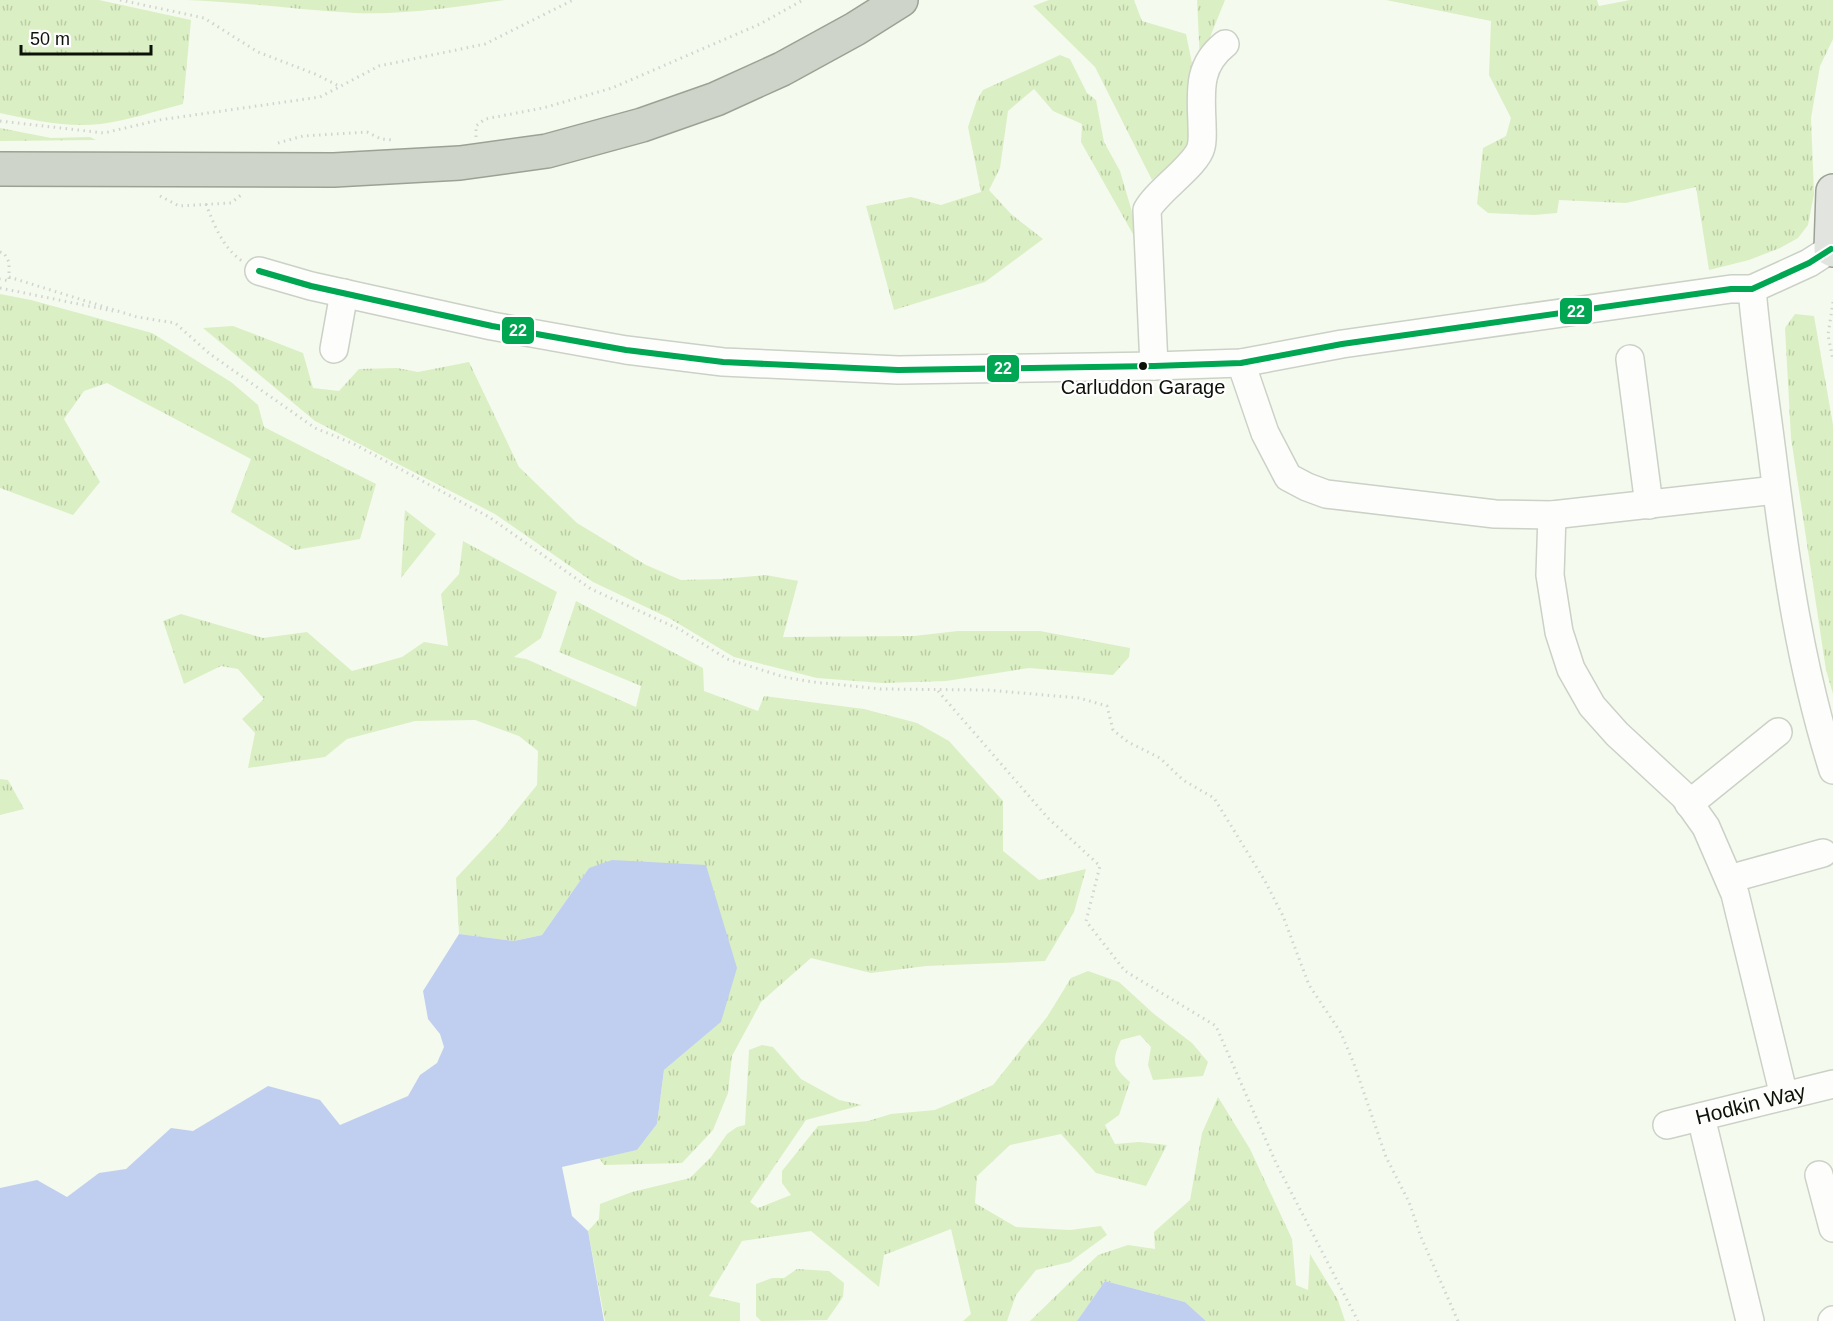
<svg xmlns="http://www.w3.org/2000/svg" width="1833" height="1321" viewBox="0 0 1833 1321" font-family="Arial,sans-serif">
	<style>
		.grass { fill: url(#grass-tufts) }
		.water { fill: #c0cfef }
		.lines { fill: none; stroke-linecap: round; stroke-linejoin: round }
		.minor-casing { stroke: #cbd1c6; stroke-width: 30 }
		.major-casing { stroke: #9ba294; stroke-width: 36 }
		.highway-casing { stroke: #9ba294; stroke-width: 36 }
		.path { stroke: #d2d4d0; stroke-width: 3; stroke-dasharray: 1.5 4.5; stroke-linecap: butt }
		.minor { stroke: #fdfefc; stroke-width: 27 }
		.major { stroke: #e2e5df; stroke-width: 33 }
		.highway { stroke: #cfd4ca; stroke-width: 33 }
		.bus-1-casing { stroke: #fff; stroke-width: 10 }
		.bus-1 { stroke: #00a651; stroke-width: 6 }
		.bus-dot { fill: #0d1209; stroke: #fff; stroke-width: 2 }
		.labels { text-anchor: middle; stroke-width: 4.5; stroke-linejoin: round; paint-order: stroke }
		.bus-label { font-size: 20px; fill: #0d1209; stroke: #fff }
		.street-label { font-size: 21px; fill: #0d1209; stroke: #fff }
		.line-badge { stroke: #fff; stroke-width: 2 }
		.badge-label { font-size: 16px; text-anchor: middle; font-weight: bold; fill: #fff }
	</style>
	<defs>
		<pattern id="grass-tufts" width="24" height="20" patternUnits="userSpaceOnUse" patternTransform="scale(1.5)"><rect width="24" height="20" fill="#dbefc4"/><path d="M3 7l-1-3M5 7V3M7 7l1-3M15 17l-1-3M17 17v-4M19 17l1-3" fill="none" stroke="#bbcca7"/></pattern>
	</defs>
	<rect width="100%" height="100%" fill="#f4faee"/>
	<g class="grass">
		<path d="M0 0H99L191 20 183 104C156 111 129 120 101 124 67 128 33 120 0 113Z"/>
		<path d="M186 0H505C455 7 406 15 355 13 299 10 243 2 186 0Z"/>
		<path d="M1049 0H1134L1142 21 1186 34 1194 73 1193 148 1152 180 1095 67 1033 6Z"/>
		<path d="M1197 0H1225L1200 62Z"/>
		<path d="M1386 0H1597L1599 6 1630 0H1833V39L1820 66 1811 118 1814 194 1808 225 1798 238 1780 248 1749 260 1709 270 1696 187 1626 203 1559 200 1557 213 1534 215 1488 213 1477 204 1483 148 1506 136 1511 118 1489 75 1491 21Z"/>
		<path d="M1060 55 1070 59 1087 93 1096 100 1104 142 1120 171 1135 222 1134 236 1081 142 1082 124 1053 111 1034 89 1008 111 1000 168 989 190 1011 214 1043 239 985 282 894 310 866 206 911 197 941 205 981 192 968 127 977 100 983 90Z"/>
		<path d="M0 128 51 138 90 137 96 140 0 141Z"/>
		<path d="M0 294 31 300 152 333 231 382 258 405 264 427 376 484 360 539 295 550 231 512 251 459 107 383 84 391 64 419 100 482 73 515 0 488Z"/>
		<path d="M1795 314 1814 316 1833 425V694L1826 670 1791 438 1785 328Z"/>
		<path d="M233 326 303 353 313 388 339 391 359 369 397 368 418 372 469 362 519 467 577 523 646 565 681 580 721 579 766 575 798 581 783 637 914 636 958 631H1040L1130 648 1129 657 1113 675 1029 668 946 681 882 683 817 678 734 657 669 618 593 582 495 514 315 421 203 328Z"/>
		<path d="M405 510 436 534 401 578Z"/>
		<path d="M463 541 557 592 541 638 514 657 526 659 636 707 641 686 559 652 576 601 703 668 704 691 758 711 764 696 864 709 917 723 949 741 1003 801V851L1039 880 1086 869 1074 912 1045 961 926 966 871 973 811 958 761 1002 732 1056 728 1093 713 1130 682 1163 604 1165 599 1158 637 1150 657 1124 664 1070 721 1022 589 868 542 935 514 941 459 934 456 878 499 832 537 785 538 751 519 736 475 720 415 721 347 739 325 757 248 768 255 733 242 719 264 699 238 669 221 666 184 684 163 621 181 614 263 638 307 632 352 671 402 657 424 642 448 646 441 594 459 574Z"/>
		<path d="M0 779 8 780 24 809 0 815Z"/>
		<path d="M1088 971 1119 982 1154 1014 1192 1043 1208 1062 1203 1076 1153 1080 1148 1065 1151 1047 1140 1035 1121 1040C1111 1062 1113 1067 1130 1082L1119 1115 1105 1125 1115 1144 1139 1142 1167 1145 1146 1186 1096 1173 1061 1134 1010 1145 977 1176 975 1203 1016 1227 1070 1230 1101 1226 1107 1235 1070 1262 1036 1270 1016 1295 1007 1321H963L971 1314 951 1229 884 1255 879 1287 811 1231 742 1241 709 1296 740 1303V1321H605L588 1231 599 1219 600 1204 632 1192 690 1178 711 1157 727 1134 737 1127 745 1125 749 1050 762 1045 773 1047 801 1079 839 1100 862 1105 806 1120 750 1202 758 1208 791 1195 782 1183V1171L818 1126 868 1121 891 1114 935 1110 993 1085 1047 1017 1071 978Z"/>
		<path d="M1218 1097 1250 1149 1292 1239 1296 1285 1308 1290 1310 1254 1338 1300 1345 1321H1206L1185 1302 1105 1281 1077 1321H1030L1098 1255 1128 1245 1155 1249 1154 1232 1190 1200 1202 1133Z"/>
		<path d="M797 1269 829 1271 844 1283 843 1297 827 1320 761 1321 756 1316V1284L772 1278H784Z"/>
	</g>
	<g class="water">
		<path d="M612 860 706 865 737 968 721 1022 664 1070 657 1124 637 1150 562 1167 572 1216 588 1231 604 1321H0V1188L37 1180 67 1197 99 1173 126 1169 171 1128 193 1131 268 1086 320 1100 340 1125 408 1096 420 1075 437 1063 444 1047 440 1034 428 1019 423 991 459 934 514 941 542 935 589 868Z"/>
		<path d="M1105 1281 1185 1302 1206 1321H1077Z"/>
	</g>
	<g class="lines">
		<defs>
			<g id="minor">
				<path d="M259 271 311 286 492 326 626 350 723 362 898 370 1154 366 1241 363 1342 344 1731 289H1752L1809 263 1831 249"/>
				<path d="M1752 289C1757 347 1766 404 1773 461 1786 566 1801 669 1833 770"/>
				<path d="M334 349 344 293"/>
				<path d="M1630 359 1649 505"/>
				<path d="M1241 363 1265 433 1288 477 1307 487 1326 494 1495 514 1552 515 1776 490"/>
				<path d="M1154 366 1147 210C1157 191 1197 165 1201 147 1203 140 1202 131 1202 124 1201 92 1197 66 1225 44"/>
				<path d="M1552 515 1550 575 1559 632 1571 669 1592 706 1617 734 1684 796 1706 827 1735 894 1784 1096"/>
				<path d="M1689 804 1778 732"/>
				<path d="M1729 879 1823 853"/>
				<path d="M1701 1117 1750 1321"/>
				<path id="s1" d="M1667 1125 1833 1084"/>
				<path d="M1819 1175 1833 1228"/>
				<path d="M1832 1321 1833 1320"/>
			</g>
			<path id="major" d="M1833 191 1831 249 1833 250"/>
			<path id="highway" d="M0 169 334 170 460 163 547 151 642 125 716 99 782 69 855 29 901 0"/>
		</defs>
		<use href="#minor" class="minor-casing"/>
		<use href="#major" class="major-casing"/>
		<use href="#highway" class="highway-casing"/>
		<g class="path">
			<path d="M120 0 204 18 258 52 315 74 339 86"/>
			<path d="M0 121 104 133 159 120 320 97 379 66 485 44 573 0"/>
			<path d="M476 137V126L485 119 543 108 612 88 760 24 803 0"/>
			<path d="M278 143 303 136 367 132 381 139 394 140"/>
			<path d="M160 196 179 206 231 203 241 195"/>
			<path d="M206 204C214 225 223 248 242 261"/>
			<path d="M0 252 4 253 9 262V281L0 279"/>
			<path d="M9 277 137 317 175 323 210 354 315 428 354 444 489 517 591 589 681 630 727 659 784 677 813 682 881 689 987 690 1079 698 1107 706 1113 730 1128 742 1160 758 1183 780 1214 798 1265 881 1283 916 1309 985 1341 1033 1354 1064 1386 1157 1409 1202 1421 1237 1458 1321"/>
			<path d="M0 288 113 311"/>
			<path d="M1833 302 1828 335 1833 360"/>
			<path d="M938 691 1048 818 1100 866 1086 921 1125 971 1216 1026 1276 1163 1358 1321"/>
		</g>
		<use href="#minor" class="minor"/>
		<use href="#major" class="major"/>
		<use href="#highway" class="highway"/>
		<defs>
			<path id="bus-1" d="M259 271 311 286 492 326 626 350 723 362 898 370 1154 366 1241 363 1342 344 1731 289H1752L1809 263 1831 249"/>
		</defs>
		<use href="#bus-1" class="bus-1-casing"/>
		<use href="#bus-1" class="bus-1"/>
	</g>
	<circle class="bus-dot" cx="1143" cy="366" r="5"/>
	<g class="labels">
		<g class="bus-label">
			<text x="1143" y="394">Carluddon Garage</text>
		</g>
		<g class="street-label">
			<text dy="7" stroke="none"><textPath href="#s1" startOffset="86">Hodkin Way</textPath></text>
		</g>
	</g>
	<g class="line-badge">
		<rect x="1559" y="297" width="34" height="28" rx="6" fill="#00a651"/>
		<rect x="501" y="316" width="34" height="29" rx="6" fill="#00a651"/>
		<rect x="986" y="354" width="34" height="29" rx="6" fill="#00a651"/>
	</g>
	<g class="badge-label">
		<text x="1576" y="317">22</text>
		<text x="518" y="336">22</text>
		<text x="1003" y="374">22</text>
	</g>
	<path d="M21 45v9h130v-9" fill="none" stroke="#0d1209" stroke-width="3"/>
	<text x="30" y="45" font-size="18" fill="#0d1209" stroke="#ffffff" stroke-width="4.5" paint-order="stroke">50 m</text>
</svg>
